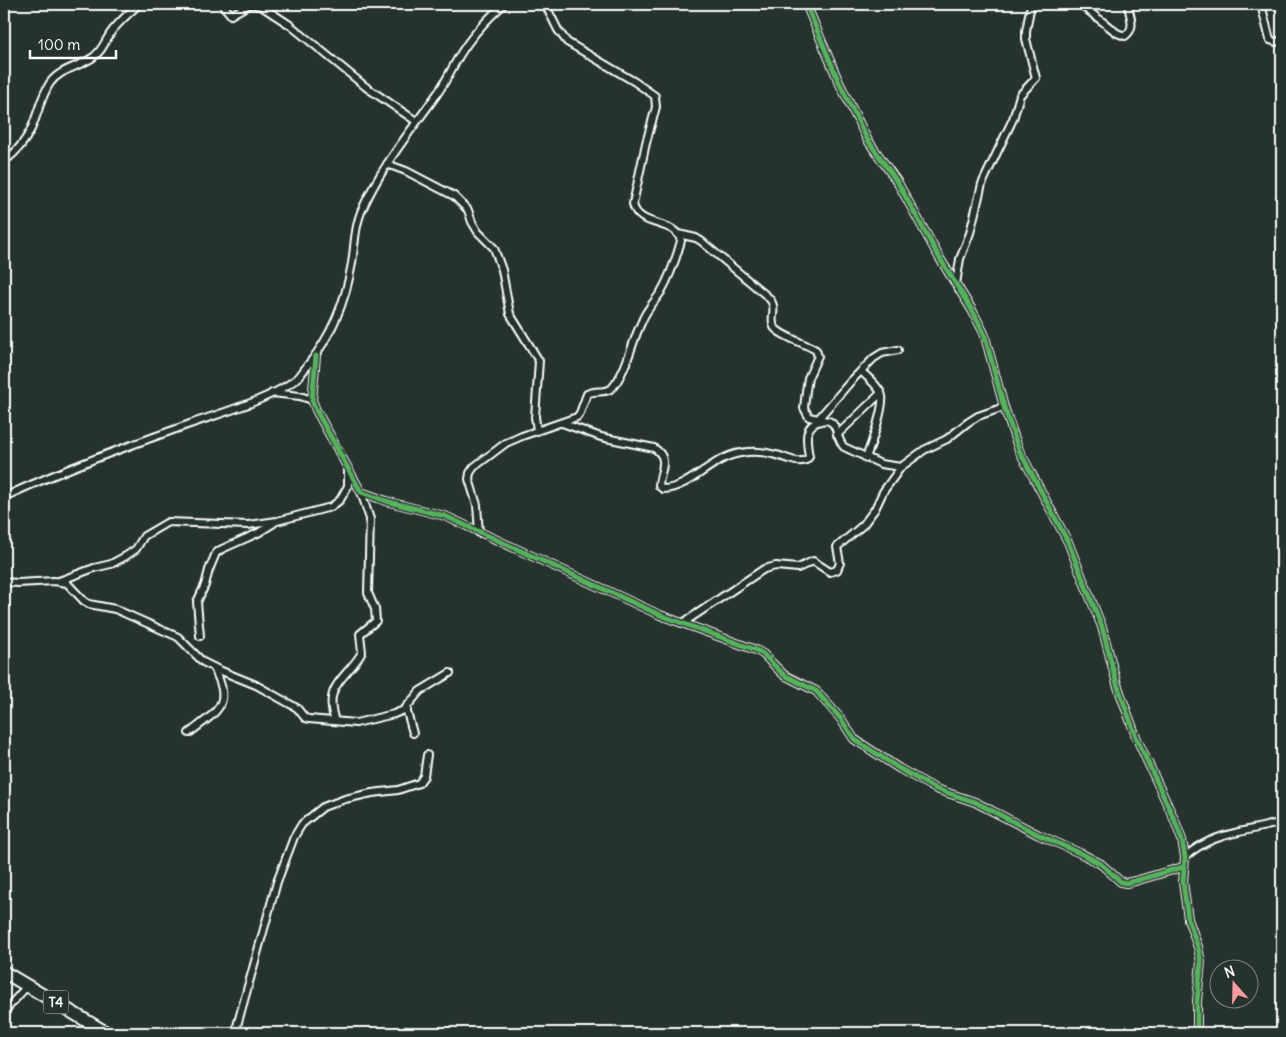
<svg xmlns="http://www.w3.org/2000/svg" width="1286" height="1037" viewBox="0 0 1286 1037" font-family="Delius,sans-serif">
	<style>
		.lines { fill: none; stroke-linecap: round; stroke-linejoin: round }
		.minor-casing { stroke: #fff; stroke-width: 10 }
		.trunk-casing { stroke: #fff; stroke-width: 15 }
		.minor { stroke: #26332d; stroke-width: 6 }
		.trunk { stroke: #26332d; stroke-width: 11 }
		.cycleway-casing { stroke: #26332d; stroke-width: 8 }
		.cycleway { stroke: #56b35d; stroke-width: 5 }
		.labels { text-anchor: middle; stroke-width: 4; stroke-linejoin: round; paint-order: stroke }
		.shield { fill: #26332d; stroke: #bec2c0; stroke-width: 1 }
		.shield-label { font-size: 14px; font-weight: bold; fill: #fff }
	</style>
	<rect width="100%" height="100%" fill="#26332d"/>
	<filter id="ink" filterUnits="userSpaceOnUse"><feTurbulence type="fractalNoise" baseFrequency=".02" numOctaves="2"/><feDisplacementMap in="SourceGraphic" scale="10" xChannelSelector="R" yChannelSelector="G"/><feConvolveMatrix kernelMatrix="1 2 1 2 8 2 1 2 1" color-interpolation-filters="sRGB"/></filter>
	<g filter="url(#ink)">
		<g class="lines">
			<defs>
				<g id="minor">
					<path d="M222 4 231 15 250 4"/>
					<path d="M250 4 261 6 290 25 366 87 416 121"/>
					<path d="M806 4 838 80 867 139 898 183 939 257 972 310 984 333 1004 407 1019 450 1068 542 1102 627 1117 684 1127 712 1137 739 1175 821 1182 840 1185 857 1183 882 1188 919 1198 947 1201 962 1197 1001V1033"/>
					<path d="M1080 4 1117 33 1125 36C1137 27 1129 16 1128 4"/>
					<path d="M1261 4 1270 40 1276 42 1282 40"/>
					<path d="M4 161C17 153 29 136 34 122 39 109 42 95 50 83 60 69 78 67 92 58 103 51 105 40 112 31 120 21 130 12 139 4"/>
					<path d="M387 164 406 171 454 196 468 210 472 222 478 232 494 248 502 270 510 314 539 361 535 417 537 430"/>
					<path d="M678 234 696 238 701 241 768 297C779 308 769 317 774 327 779 335 806 344 816 350L818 356 808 378 806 391 804 408 809 417 823 420"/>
					<path d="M956 284 960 259 970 233 982 184 1013 119 1020 95 1036 78 1026 39V31L1031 4"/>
					<path d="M316 356 312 400 316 410 361 492 389 502 445 516 660 615 756 650 763 654 784 675 816 691 841 719 854 739 900 769 936 789 975 802 1039 835 1082 854 1101 864 1121 882 1126 883 1135 881 1183 867"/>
					<path d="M861 371C867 377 880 387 882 396 884 408 871 445 866 458"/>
					<path d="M272 393 300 396 312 400"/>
					<path d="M819 418 851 381 874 358 882 353 898 350"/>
					<path d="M562 423 601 437 654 448C671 459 659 472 659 486L663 489C691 488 713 456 741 453 752 451 766 452 776 455 786 457 796 464 806 460L809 457C807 443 802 425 821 421 824 420 829 420 832 423 838 428 837 440 844 447L881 464 901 467"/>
					<path d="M837 435 881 393"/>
					<path d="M4 497C64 469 128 446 190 424 223 412 267 401 295 380 300 377 303 371 307 366 331 337 346 300 352 263 355 245 354 229 361 212 380 168 410 132 437 94 445 83 451 70 458 58 470 37 486 20 504 4"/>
					<path d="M479 533 477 505 469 479 470 473 474 467 506 443 522 436 577 417 580 413 587 394C595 389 606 394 612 388 627 371 632 341 642 321 646 310 655 301 661 292 670 276 676 259 681 241 675 218 638 229 633 204L646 143 656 107 655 96 635 82 567 42 558 30 545 4"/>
					<path d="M59 581 94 568 111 564 126 556 136 549 144 536 168 522 248 525 277 521 331 507 340 500 348 486V471"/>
					<path d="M4 582 18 583 54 581 67 583 84 601 89 604 115 609 178 637 203 662 219 670 256 685 297 708 305 718 309 719 356 723 394 714 404 710 420 691 450 673"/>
					<path d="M683 623 764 569 776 566 798 568 813 561 830 572 837 570 840 563 837 547 863 525 875 509 883 492 901 467 924 450 947 439 967 423 978 416 1004 407"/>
					<path d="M200 636 197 602 205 585 209 570 216 553 222 549 258 533 274 523"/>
					<path d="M407 706V712L413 733"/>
					<path d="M335 721C322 684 348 678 362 652L360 634 376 621 375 609 368 593 370 519 361 492"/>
					<path d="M189 733C216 712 234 705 214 669"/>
					<path d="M1185 857C1211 832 1249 832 1282 822"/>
					<path d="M4 1012 27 986"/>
					<path d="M235 1033 277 882 294 837 302 824 323 807 345 799 372 793 398 790 419 783 424 776 427 755"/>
				</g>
				<path id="trunk" d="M4 972 107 1033"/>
			</defs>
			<use href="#minor" class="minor-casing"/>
			<use href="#trunk" class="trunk-casing"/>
			<use href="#minor" class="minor"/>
			<use href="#trunk" class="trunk"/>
			<defs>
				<g id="cycleway">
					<path d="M806 4 838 80 867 139 898 183 939 257 972 310 984 333 1004 407 1019 450 1068 542 1102 627 1117 684 1127 712 1137 739 1175 821 1182 840 1185 857 1183 882 1188 919 1198 947 1201 962 1197 1001V1033"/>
					<path d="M316 356 312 400 316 410 361 492 389 502 445 516 660 615 756 650 763 654 784 675 816 691 841 719 854 739 900 769 936 789 975 802 1039 835 1082 854 1101 864 1121 882 1126 883 1135 881 1183 867"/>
				</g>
			</defs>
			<use href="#cycleway" class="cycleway-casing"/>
			<use href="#cycleway" class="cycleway"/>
		</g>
	</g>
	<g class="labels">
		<rect class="shield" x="43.5" y="990.5" width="25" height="23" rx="4"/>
		<g class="shield-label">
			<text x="56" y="1007">T4</text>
		</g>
	</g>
	<rect width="1286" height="1037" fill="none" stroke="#26332d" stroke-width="20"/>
	<rect x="10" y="10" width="1266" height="1017" fill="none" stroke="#fff" stroke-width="2" filter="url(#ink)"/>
	<g transform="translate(1234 984) rotate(340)"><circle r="24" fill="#26332d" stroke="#7d8581"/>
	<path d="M0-4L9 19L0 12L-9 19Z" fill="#ff9aa2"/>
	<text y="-8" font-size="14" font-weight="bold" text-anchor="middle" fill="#ffffff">N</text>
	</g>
	<path d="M30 50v8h86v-8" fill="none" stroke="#ffffff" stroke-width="2.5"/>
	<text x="38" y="50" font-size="15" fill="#ffffff" stroke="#26332d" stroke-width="4" paint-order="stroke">100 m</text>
</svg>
